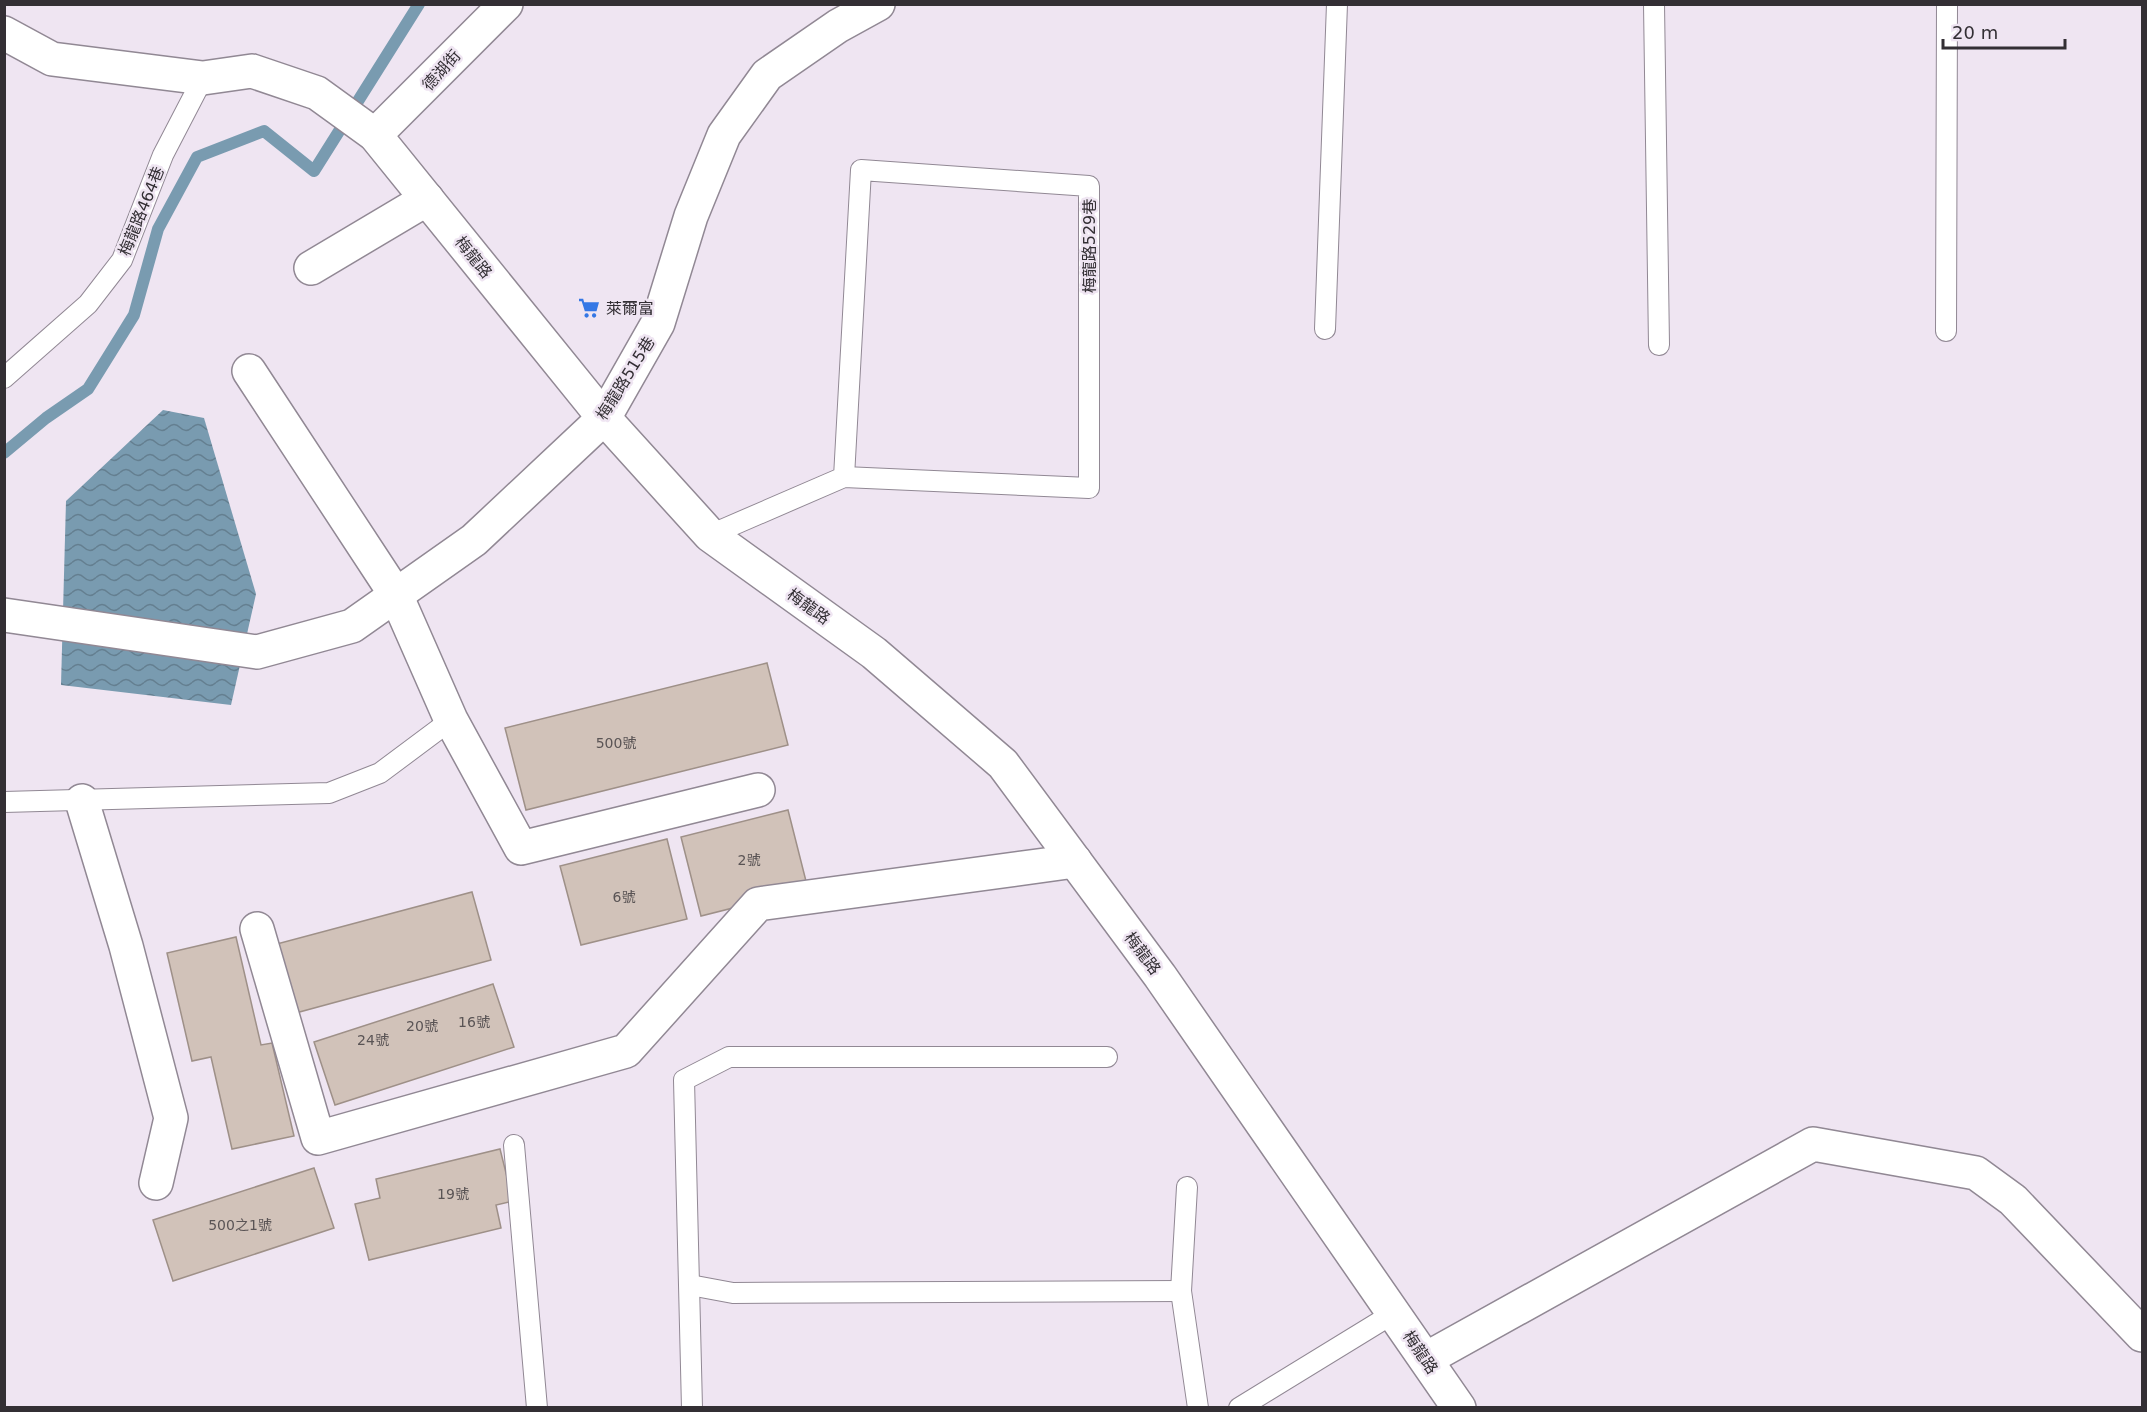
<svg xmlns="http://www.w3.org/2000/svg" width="2147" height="1412" viewBox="0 0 2147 1412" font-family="'DejaVu Sans','Noto Sans TC',sans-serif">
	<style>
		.water { fill: url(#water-waves) }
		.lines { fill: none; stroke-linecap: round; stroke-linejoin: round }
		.stream { stroke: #799bb0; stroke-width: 12 }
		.building { fill: #d1c2b9; stroke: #9e9088; stroke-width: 1.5 }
		.service-casing { stroke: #918894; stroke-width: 22 }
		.minor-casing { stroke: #918894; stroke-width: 36 }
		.tertiary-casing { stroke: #918894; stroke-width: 36 }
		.service { stroke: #fff; stroke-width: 20 }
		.minor { stroke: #fff; stroke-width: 33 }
		.tertiary { stroke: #fff; stroke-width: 33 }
		.labels { text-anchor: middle; stroke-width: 5; stroke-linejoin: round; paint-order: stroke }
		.number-label { font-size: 14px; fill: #5a5455 }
		.street-label { font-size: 16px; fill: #332f34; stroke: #efe5f2 }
		.poi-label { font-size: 16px; fill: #332f34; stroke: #efe5f2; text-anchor: start }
	</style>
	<defs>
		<pattern id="water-waves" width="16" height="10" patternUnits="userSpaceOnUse" patternTransform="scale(1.5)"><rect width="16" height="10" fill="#799bb0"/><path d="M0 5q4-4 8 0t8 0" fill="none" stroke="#647f90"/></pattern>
	</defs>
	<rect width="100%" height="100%" fill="#efe5f2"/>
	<path class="water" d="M163 410 204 418 256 594 231 705 61 685 66 501Z"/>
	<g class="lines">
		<path class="stream" d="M4 453 46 418 88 389 134 315 158 229 197 157 264 131 314 171 419 4"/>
	</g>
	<g class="building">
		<path d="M767 663 788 745 526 810 505 728Z"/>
		<path d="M788 810 808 889 701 916 681 837Z"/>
		<path d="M667 839 687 919 581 945 560 866Z"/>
		<path d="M472 892 491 960 292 1014 273 945Z"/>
		<path d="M236 937 261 1045 272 1043 294 1136 232 1149 211 1057 192 1061 167 953Z"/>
		<path d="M493 984 514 1047 335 1105 314 1042Z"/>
		<path d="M500 1149 513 1201 496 1205 501 1228 369 1260 355 1204 380 1198 376 1179Z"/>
		<path d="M314 1168 334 1228 173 1281 153 1220Z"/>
	</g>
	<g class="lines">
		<defs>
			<g id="service">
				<path d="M1654 4 1659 345"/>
				<path d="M1325 329 1337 4"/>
				<path d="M1946 331 1947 4"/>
				<path d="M4 378 88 304 122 260 163 155 203 78"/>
				<path d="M710 535 844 477 1089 488V186L861 170 844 477"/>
				<path d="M4 802 329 793 380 773 451 720"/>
				<path d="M514 1145 537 1408"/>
				<path d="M1187 1187 1181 1291 1198 1408"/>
				<path d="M690 1285 733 1293 1181 1291"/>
				<path d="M692 1408 684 1080 729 1057H1107"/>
				<path d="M1239 1408 1394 1313"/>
			</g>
			<g id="minor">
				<path d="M375 135 506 4"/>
				<path d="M311 268 427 199"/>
				<path d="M249 371 396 595 451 720 521 848 758 790"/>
				<path d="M4 615 257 652 352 626 396 595 474 540 604 418 658 323 691 216 724 135 767 75 838 26 878 4"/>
				<path d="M82 801 126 946 171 1118 156 1183"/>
				<path d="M257 929 318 1138 626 1051 758 904 1075 861"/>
				<path d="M1426 1359 1813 1144 1976 1173 2013 1200 2142 1335"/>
			</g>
			<path id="tertiary" d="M4 33 52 59 203 78 252 71 317 93 375 135 604 418 710 535 874 653 1003 764 1160 976 1459 1408"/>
		</defs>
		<use href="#service" class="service-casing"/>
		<use href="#minor" class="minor-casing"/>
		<use href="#tertiary" class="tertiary-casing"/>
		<use href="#service" class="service"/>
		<use href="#minor" class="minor"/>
		<use href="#tertiary" class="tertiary"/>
	</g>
	<defs>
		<symbol id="supermarket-bare" viewBox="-9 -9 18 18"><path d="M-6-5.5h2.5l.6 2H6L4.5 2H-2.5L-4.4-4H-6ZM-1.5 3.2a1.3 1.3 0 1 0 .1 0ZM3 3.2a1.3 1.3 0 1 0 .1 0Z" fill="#3477e5" stroke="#efe5f2" stroke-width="2.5" paint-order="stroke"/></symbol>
	</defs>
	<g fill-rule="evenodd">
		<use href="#supermarket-bare" x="574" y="293" width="30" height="30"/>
	</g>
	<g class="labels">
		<g class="number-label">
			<text x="616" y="748">500號</text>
			<text x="749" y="865">2號</text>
			<text x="624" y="902">6號</text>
			<text x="474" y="1027">16號</text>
			<text x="422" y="1031">20號</text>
			<text x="373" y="1045">24號</text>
			<text x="453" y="1199">19號</text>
			<text x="240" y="1230">500之1號</text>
		</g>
		<g class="street-label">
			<text transform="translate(441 70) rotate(-48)" y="6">德湖街</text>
			<text transform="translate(141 211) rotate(-68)" y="6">梅龍路464巷</text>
			<text transform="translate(1089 246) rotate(-90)" y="6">梅龍路529巷</text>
			<text transform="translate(474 257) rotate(51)" y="6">梅龍路</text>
			<text transform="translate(625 378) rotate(-58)" y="6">梅龍路515巷</text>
			<text transform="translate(809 606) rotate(36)" y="6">梅龍路</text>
			<text transform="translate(1143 953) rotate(53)" y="6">梅龍路</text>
			<text transform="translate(1421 1352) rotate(56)" y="6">梅龍路</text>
		</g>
		<g class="poi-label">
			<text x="606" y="314">萊爾富</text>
		</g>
	</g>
	<rect width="2147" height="1412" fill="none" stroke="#332f34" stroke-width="12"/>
	<path d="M1943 39v9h122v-9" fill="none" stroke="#332f34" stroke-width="3"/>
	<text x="1952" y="39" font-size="18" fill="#332f34" stroke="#efe5f2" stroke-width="4.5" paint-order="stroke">20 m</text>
</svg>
